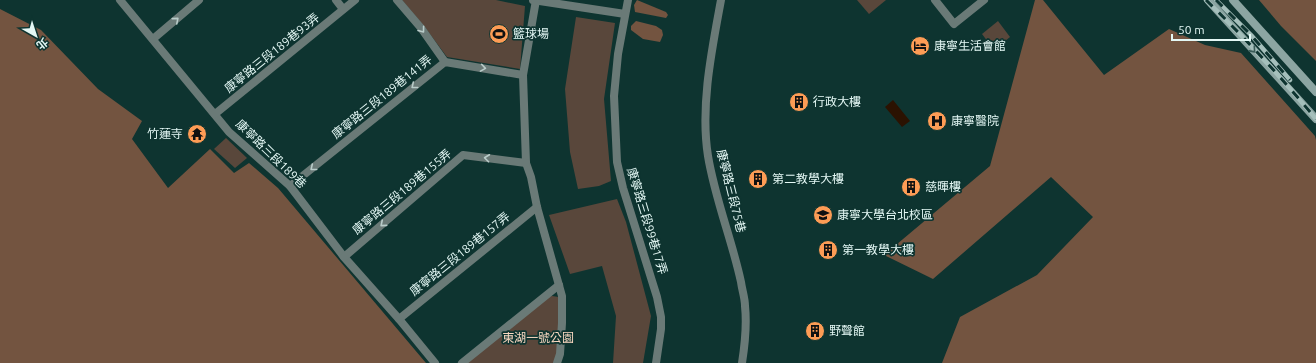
<svg xmlns="http://www.w3.org/2000/svg" width="1316" height="363" viewBox="0 0 1316 363" font-family="Ubuntu,'Noto Sans TC',sans-serif">
	<style>
		.green { fill: #59473b }
		.forest { fill: #735440 }
		.water { fill: #2b1201 }
		.lines { fill: none; stroke-linecap: round; stroke-linejoin: round }
		.minor { stroke: #6a7a77; stroke-width: 8 }
		.secondary { stroke: #8ca5a2; stroke-width: 8 }
		.rail-casing { stroke: #a5bfbb; stroke-width: 4.5 }
		.rail { stroke: #0e3430; stroke-width: 3; stroke-dasharray: 9; stroke-linecap: butt }
		.oneway { stroke: #b9ccc9 }
		.oneway2 { stroke: #3a5c58 }
		.labels { text-anchor: middle; stroke-width: 3.5; stroke-linejoin: round; paint-order: stroke }
		.poi-label { font-size: 12px; fill: #e4f8f5; stroke: #0e3430; text-anchor: start }
		.street-label { font-size: 12px; fill: #e4f8f5; stroke: #0e3430 }
		.park-label { font-size: 12px; fill: #fad8c1; stroke: #0e3430 }
	</style>
	<rect width="100%" height="100%" fill="#0e3430"/>
	<g class="green">
		<path d="M402 0H496L525 6 520 69 447 57 424 26Z"/>
		<path d="M857 0H886L869 14Z"/>
		<path d="M576 17 615 23 604 99 611 181 599 186 578 189 570 152 565 89Z"/>
		<path d="M998 21 1010 37 994 50 982 34Z"/>
		<path d="M226 138 247 158 235 168 214 149Z"/>
		<path d="M617 199 626 222 651 316 643 363H613L616 316 602 266 570 274 549 215Z"/>
		<path d="M552 296 559 297V363H465L548 297Z"/>
	</g>
	<g class="forest">
		<path d="M637 0 666 12 668 15 666 18 635 12 634 5Z"/>
		<path d="M1035 0H1043L1104 75 1169 29 1205 45 1241 53 1315 136 1316 140V363H942L960 317 1037 275 1093 217 1051 177 933 279 884 255 990 166Z"/>
		<path d="M1259 0H1316V61L1281 26Z"/>
		<path d="M0 9 41 30 98 89 142 121 132 139 168 188 210 149 234 173 249 163 278 188 426 363H0Z"/>
		<path d="M636 21 656 26 662 30 663 35 660 42 643 39 631 30V26Z"/>
	</g>
	<path class="water" d="M893 100 910 121 902 127 885 107Z"/>
	<g class="lines">
		<g class="minor">
			<path d="M120 0 229 132 290 186 344 257 399 319 435 363"/>
			<path d="M336 0 343 9"/>
			<path d="M397 0 421 28 445 62"/>
			<path d="M533 0 625 14"/>
			<path d="M536 0 523 75 526 163 531 177 537 207 562 296V323L560 354 557 363"/>
			<path d="M628 0 618 54 614 96 617 162 623 188 657 297 661 317V329L656 363"/>
			<path d="M721 0C712 49 700 106 708 156 715 199 732 240 741 282 742 290 745 298 745 306 747 325 745 344 742 363"/>
			<path d="M935 0 954 24 984 0"/>
			<path d="M153 39 199 0"/>
			<path d="M215 114 355 0"/>
			<path d="M290 186 445 62 523 75"/>
			<path d="M344 257 463 155 526 163"/>
			<path d="M399 319 537 207"/>
			<path d="M462 363 559 285"/>
		</g>
		<g class="secondary">
			<path d="M1208 0 1316 119"/>
			<path d="M1233 0 1316 92"/>
		</g>
		<defs>
			<g id="rail">
				<path d="M1206 0C1245 38 1281 77 1316 119"/>
				<path d="M1216 0 1251 35 1290 80"/>
			</g>
		</defs>
		<use href="#rail" class="rail-casing"/>
		<use href="#rail" class="rail"/>
	</g>
	<defs><path id="oneway-chevron" d="M-2-3.5L2.5 0L-2 3.5" fill="none" stroke-width="1.6" stroke-linecap="round" stroke-linejoin="round"/></defs>
	<g class="oneway">
		<use href="#oneway-chevron" transform="translate(176 20) rotate(-41)"/>
		<use href="#oneway-chevron" transform="translate(422 30) rotate(53)"/>
		<use href="#oneway-chevron" transform="translate(483 68) rotate(9)"/>
		<use href="#oneway-chevron" transform="translate(414 86) rotate(141)"/>
		<use href="#oneway-chevron" transform="translate(487 158) rotate(-173)"/>
		<use href="#oneway-chevron" transform="translate(313 168) rotate(141)"/>
		<use href="#oneway-chevron" transform="translate(383 224) rotate(140)"/>
	</g>
	<use class="oneway2" href="#oneway-chevron" transform="translate(1253 50) rotate(48)"/>
	<defs>
		<symbol id="stadium-disc" viewBox="-11 -11 22 22"><circle r="9.5" fill="#fd9c55" stroke="#0e3430"/><path d="M0-5a6.5 5 0 1 0 0 10a6.5 5 0 1 0 0-10ZM-3.5-1.8h7v3.6h-7Z" fill="#111"/></symbol>
		<symbol id="hotel-disc" viewBox="-11 -11 22 22"><circle r="9.5" fill="#fd9c55" stroke="#0e3430"/><path d="M-6-4.5h1.5V1H6V5H4.5V3h-9V5H-6ZM-4 0a1.8 1.8 0 1 1 3.6 0ZM.5 0V-2.5h3Q6-2.5 6 0Z" fill="#111"/></symbol>
		<symbol id="building-disc" viewBox="-11 -11 22 22"><circle r="9.5" fill="#fd9c55" stroke="#0e3430"/><path d="M-4-6H4V6H1V3H-1V6H-4ZM-2.5-4.3h1.7v1.8h-1.7ZM.8-4.3h1.7v1.8H.8ZM-2.5-1h1.7V.8h-1.7ZM.8-1h1.7V.8H.8Z" fill="#111"/></symbol>
		<symbol id="hospital-disc" viewBox="-11 -11 22 22"><circle r="9.5" fill="#fd9c55" stroke="#0e3430"/><path d="M-5-5h3v3.5h4V-5h3V5h-3V1.5h-4V5h-3Z" fill="#111"/></symbol>
		<symbol id="temple-disc" viewBox="-11 -11 22 22"><circle r="9.5" fill="#fd9c55" stroke="#0e3430"/><path d="M0-6L5-2H3V0L6.5 2.5H4V6H1.5V3h-3V6H-4V2.5H-6.5L-3 0V-2H-5Z" fill="#111"/></symbol>
		<symbol id="university-disc" viewBox="-11 -11 22 22"><circle r="9.5" fill="#fd9c55" stroke="#0e3430"/><path d="M0-5L7-2L0 1L-7-2ZM-4 1L0 2.5L4 1V4Q0 6-4 4Z" fill="#111"/></symbol>
	</defs>
	<g fill-rule="evenodd">
		<use href="#stadium-disc" x="488" y="23" width="22" height="22"/>
		<use href="#hotel-disc" x="909" y="35" width="22" height="22"/>
		<use href="#building-disc" x="788" y="91" width="22" height="22"/>
		<use href="#hospital-disc" x="926" y="110" width="22" height="22"/>
		<use href="#temple-disc" x="186" y="123" width="22" height="22"/>
		<use href="#building-disc" x="747" y="168" width="22" height="22"/>
		<use href="#building-disc" x="900" y="176" width="22" height="22"/>
		<use href="#university-disc" x="812" y="204" width="22" height="22"/>
		<use href="#building-disc" x="817" y="239" width="22" height="22"/>
		<use href="#building-disc" x="804" y="320" width="22" height="22"/>
	</g>
	<g class="labels">
		<g class="poi-label">
			<text x="513" y="38">籃球場</text>
			<text x="934" y="50">康寧生活會館</text>
			<text x="813" y="106">行政大樓</text>
			<text x="951" y="125">康寧醫院</text>
			<text x="183" y="138" text-anchor="end">竹蓮寺</text>
			<text x="772" y="183">第二教學大樓</text>
			<text x="925" y="191">慈暉樓</text>
			<text x="837" y="219">康寧大學台北校區</text>
			<text x="842" y="254">第一教學大樓</text>
			<text x="829" y="335">野聲館</text>
		</g>
		<g class="street-label">
			<text transform="translate(272 53) rotate(-39)" y="4">康寧路三段189巷93弄</text>
			<text transform="translate(382 97) rotate(-39)" y="4">康寧路三段189巷141弄</text>
			<text transform="translate(271 154) rotate(44)" y="4">康寧路三段189巷</text>
			<text transform="translate(731 191) rotate(76)" y="4">康寧路三段75巷</text>
			<text transform="translate(402 192) rotate(-40)" y="4">康寧路三段189巷155弄</text>
			<text transform="translate(647 221) rotate(73)" y="4">康寧路三段99巷17弄</text>
			<text transform="translate(460 254) rotate(-39)" y="4">康寧路三段189巷157弄</text>
		</g>
		<g class="park-label">
			<text x="538" y="342">東湖一號公園</text>
		</g>
	</g>
	<g transform="translate(36 36) rotate(141)" stroke="#0e3430" stroke-width="3" paint-order="stroke">
	<path d="M0-3L7 15L0 10L-7 15Z" fill="#e4f8f5"/>
	<text y="-6" font-size="11" font-weight="bold" text-anchor="middle" fill="#e4f8f5">北</text>
	</g>
	<path d="M1172 34v6h78v-6" fill="none" stroke="#e4f8f5" stroke-width="2"/>
	<text x="1178" y="34" font-size="12" fill="#e4f8f5" stroke="#0e3430" stroke-width="3" paint-order="stroke">50 m</text>
</svg>
